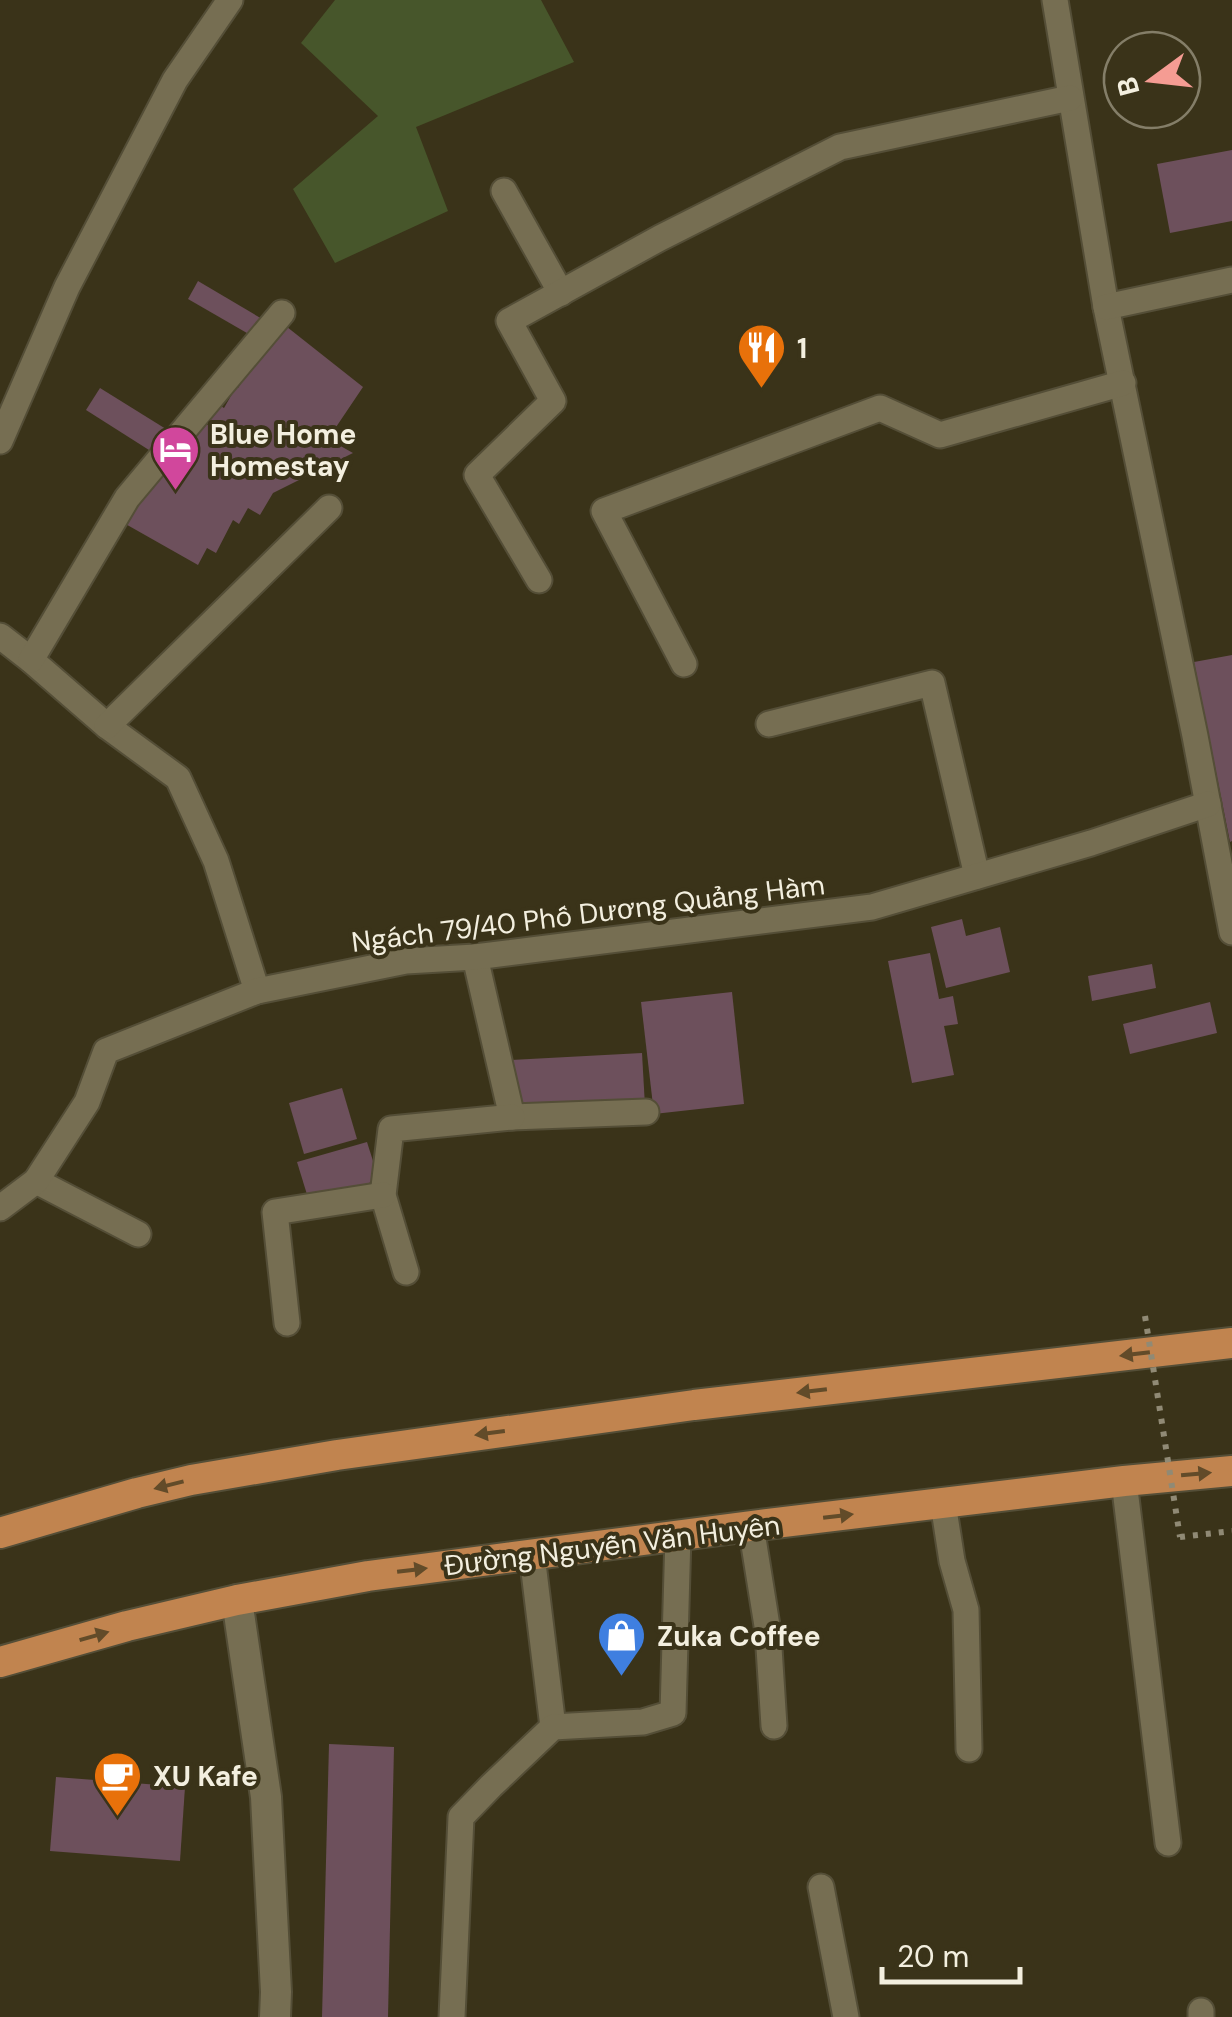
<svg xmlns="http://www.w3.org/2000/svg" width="1232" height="2017" viewBox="0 0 1232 2017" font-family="'DM Sans',sans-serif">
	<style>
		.green { fill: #47562b }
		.building { fill: #6d505c }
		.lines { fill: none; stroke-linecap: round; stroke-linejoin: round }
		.lane-casing { stroke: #544e37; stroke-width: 29 }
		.street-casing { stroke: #544e37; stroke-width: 34 }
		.primary-casing { stroke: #544e37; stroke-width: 34 }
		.path { stroke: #908a75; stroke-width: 6; stroke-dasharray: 5 8; stroke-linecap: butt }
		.lane { stroke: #766e52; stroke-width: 25 }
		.street { stroke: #766e52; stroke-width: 30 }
		.primary { stroke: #c1844f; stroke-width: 30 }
		.path-bridge { stroke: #908a75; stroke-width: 6; stroke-dasharray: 5 8; stroke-linecap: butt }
		.oneway { fill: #624b29 }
		.labels { text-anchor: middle; stroke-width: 8; stroke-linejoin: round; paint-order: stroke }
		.poi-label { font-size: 28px; font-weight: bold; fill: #f3efdf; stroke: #3a3319; text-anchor: start }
		.street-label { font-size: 28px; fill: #f3efdf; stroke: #3a3319 }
	</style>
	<rect width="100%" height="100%" fill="#3a3319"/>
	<path class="green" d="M335 0H541L574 62 416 127 448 211 335 263 293 189 378 116 301 43Z"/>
	<g class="building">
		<path d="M1232 150V221L1170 233 1157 164Z"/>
		<path d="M198 281 269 323 259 340 188 299Z"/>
		<path d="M282 323 363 387 328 439 353 453 273 493 260 515 248 508 239 524 233 520 216 553 207 548 198 565 122 522 170 456 176 460 200 421 208 425 219 405 224 408 236 387 238 388 253 363 255 365Z"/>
		<path d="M100 388 174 434 160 457 86 410Z"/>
		<path d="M1232 655V841L1230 842 1194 662Z"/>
		<path d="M962 919 966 936 1000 927 1010 972 946 988 931 927Z"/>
		<path d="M930 953 939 999 953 996 958 1024 944 1026 954 1075 912 1083 888 961Z"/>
		<path d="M1152 964 1156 988 1092 1001 1088 976Z"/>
		<path d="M732 992 744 1104 654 1114 641 1002Z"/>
		<path d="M1210 1002 1217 1033 1130 1054 1123 1024Z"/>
		<path d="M642 1053 645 1106 514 1114 511 1060Z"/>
		<path d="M342 1088 357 1139 304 1154 289 1103Z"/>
		<path d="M367 1142 379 1180 309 1201 297 1162Z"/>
		<path d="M329 1744 394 1747 388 2017H322Z"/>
		<path d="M56 1777 185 1787 180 1861 50 1851Z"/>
	</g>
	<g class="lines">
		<defs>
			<g id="lane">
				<path d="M1055 0 1106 307 1195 736 1232 932"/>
				<path d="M504 191 561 293"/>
				<path d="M1106 307 1232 280"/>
				<path d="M0 441 67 287 175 80 230 0"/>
				<path d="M539 580 477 475 553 401 509 321 660 238 840 147 1070 98"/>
				<path d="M0 636 31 660 107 726 178 778 216 861 257 991"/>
				<path d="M31 660 127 498 282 313"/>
				<path d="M684 664 604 511 880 408 940 435 1123 383"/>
				<path d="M769 724 932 683 977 876"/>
				<path d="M107 726 329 508"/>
				<path d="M475 957 512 1117 646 1112"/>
				<path d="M36 1181 138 1234"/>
				<path d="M0 1208 36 1181 87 1102 106 1051 257 991 406 961 475 957 872 907 1091 843 1208 804"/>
				<path d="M406 1272 383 1195 391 1129 512 1117"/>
				<path d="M287 1323 275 1212 383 1195"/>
				<path d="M1124 1481 1168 1843"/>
				<path d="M943 1503 952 1561 966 1610 969 1749"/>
				<path d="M751 1526 768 1632 774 1726"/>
				<path d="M532 1555 553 1727"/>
				<path d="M821 1887 846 2017"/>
				<path d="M1201 2011V2017"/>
				<path d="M452 2017 461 1817 491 1786 553 1727 643 1722 673 1713 678 1535"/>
			</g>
			<path id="street" d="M237 1600 266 1797 276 1992 275 2017"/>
			<g id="primary">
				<path d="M0 1533 137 1493 191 1480 337 1455 694 1405 1232 1343"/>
				<path d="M0 1662 127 1626 237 1600 368 1576 751 1526 1124 1481 1232 1471"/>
			</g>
		</defs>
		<use href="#lane" class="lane-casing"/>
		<use href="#street" class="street-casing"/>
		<use href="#primary" class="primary-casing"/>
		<path class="path" d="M1180 1537 1232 1531"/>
		<use href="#lane" class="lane"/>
		<use href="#street" class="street"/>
		<use href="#primary" class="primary"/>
		<path class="path-bridge" d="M1145 1316 1180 1537"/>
	</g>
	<defs><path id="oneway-solid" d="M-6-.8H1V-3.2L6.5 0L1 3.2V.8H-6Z" transform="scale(2.5)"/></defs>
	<g class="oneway">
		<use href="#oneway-solid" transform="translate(1135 1354) rotate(173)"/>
		<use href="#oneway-solid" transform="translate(812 1391) rotate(173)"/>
		<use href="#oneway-solid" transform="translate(490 1433) rotate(172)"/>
		<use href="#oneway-solid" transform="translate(1196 1474) rotate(-5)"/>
		<use href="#oneway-solid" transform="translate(169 1485) rotate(166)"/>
		<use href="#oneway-solid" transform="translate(838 1516) rotate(-7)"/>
		<use href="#oneway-solid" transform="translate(412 1570) rotate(-7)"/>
		<use href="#oneway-solid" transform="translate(94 1636) rotate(-16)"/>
	</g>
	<defs>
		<symbol id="restaurant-pin" viewBox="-11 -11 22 30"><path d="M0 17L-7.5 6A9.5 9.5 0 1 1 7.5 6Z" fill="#e8710a" stroke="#3a3319"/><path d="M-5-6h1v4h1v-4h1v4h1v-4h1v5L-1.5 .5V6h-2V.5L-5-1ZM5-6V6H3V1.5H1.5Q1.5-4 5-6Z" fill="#fff"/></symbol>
		<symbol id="hotel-pin" viewBox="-11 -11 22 30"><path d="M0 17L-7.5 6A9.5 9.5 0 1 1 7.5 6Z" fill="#d1479c" stroke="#3a3319"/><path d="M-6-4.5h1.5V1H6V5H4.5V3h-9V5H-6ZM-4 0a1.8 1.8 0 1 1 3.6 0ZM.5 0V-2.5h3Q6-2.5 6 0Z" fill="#fff"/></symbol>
		<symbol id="shop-pin" viewBox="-11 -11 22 30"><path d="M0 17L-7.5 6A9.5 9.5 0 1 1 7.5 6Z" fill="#3f7fe0" stroke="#3a3319"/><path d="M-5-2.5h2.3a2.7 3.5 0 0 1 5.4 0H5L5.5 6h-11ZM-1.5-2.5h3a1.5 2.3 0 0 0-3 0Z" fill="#fff"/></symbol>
		<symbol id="cafe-pin" viewBox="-11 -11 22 30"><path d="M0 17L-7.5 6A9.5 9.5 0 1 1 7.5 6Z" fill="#e8710a" stroke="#3a3319"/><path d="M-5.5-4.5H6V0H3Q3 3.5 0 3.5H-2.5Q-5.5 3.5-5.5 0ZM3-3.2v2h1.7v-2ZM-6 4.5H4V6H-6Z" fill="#fff"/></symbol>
	</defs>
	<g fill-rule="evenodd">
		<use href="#restaurant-pin" x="734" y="320" width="55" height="75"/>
		<use href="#hotel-pin" x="148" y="422" width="55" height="75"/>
		<use href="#shop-pin" x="594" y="1608" width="55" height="75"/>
		<use href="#cafe-pin" x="90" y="1748" width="55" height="75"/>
	</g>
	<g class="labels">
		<g class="poi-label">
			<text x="797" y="358">1</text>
			<text x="210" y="444">Blue Home<tspan x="210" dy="32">Homestay</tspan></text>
			<text x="657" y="1646">Zuka Coffee</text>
			<text x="153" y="1786">XU Kafe</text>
		</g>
		<g class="street-label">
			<text transform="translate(588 913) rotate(-7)" y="10">Ngách 79/40 Phố Dương Quảng Hàm</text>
			<text transform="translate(612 1545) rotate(-7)" y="10">Đường Nguyễn Văn Huyên</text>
		</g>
	</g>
	<g transform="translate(1152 80) rotate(255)"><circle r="48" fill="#3a3319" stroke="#847e68" stroke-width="2.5"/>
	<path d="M0-8L18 38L0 25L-18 38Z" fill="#f59c93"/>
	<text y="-15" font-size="28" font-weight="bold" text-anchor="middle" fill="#f3efdf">B</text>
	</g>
	<path d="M882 1967v15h138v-15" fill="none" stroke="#f3efdf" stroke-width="5"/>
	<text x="897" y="1967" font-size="30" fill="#f3efdf" stroke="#3a3319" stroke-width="8" paint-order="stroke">20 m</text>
</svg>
